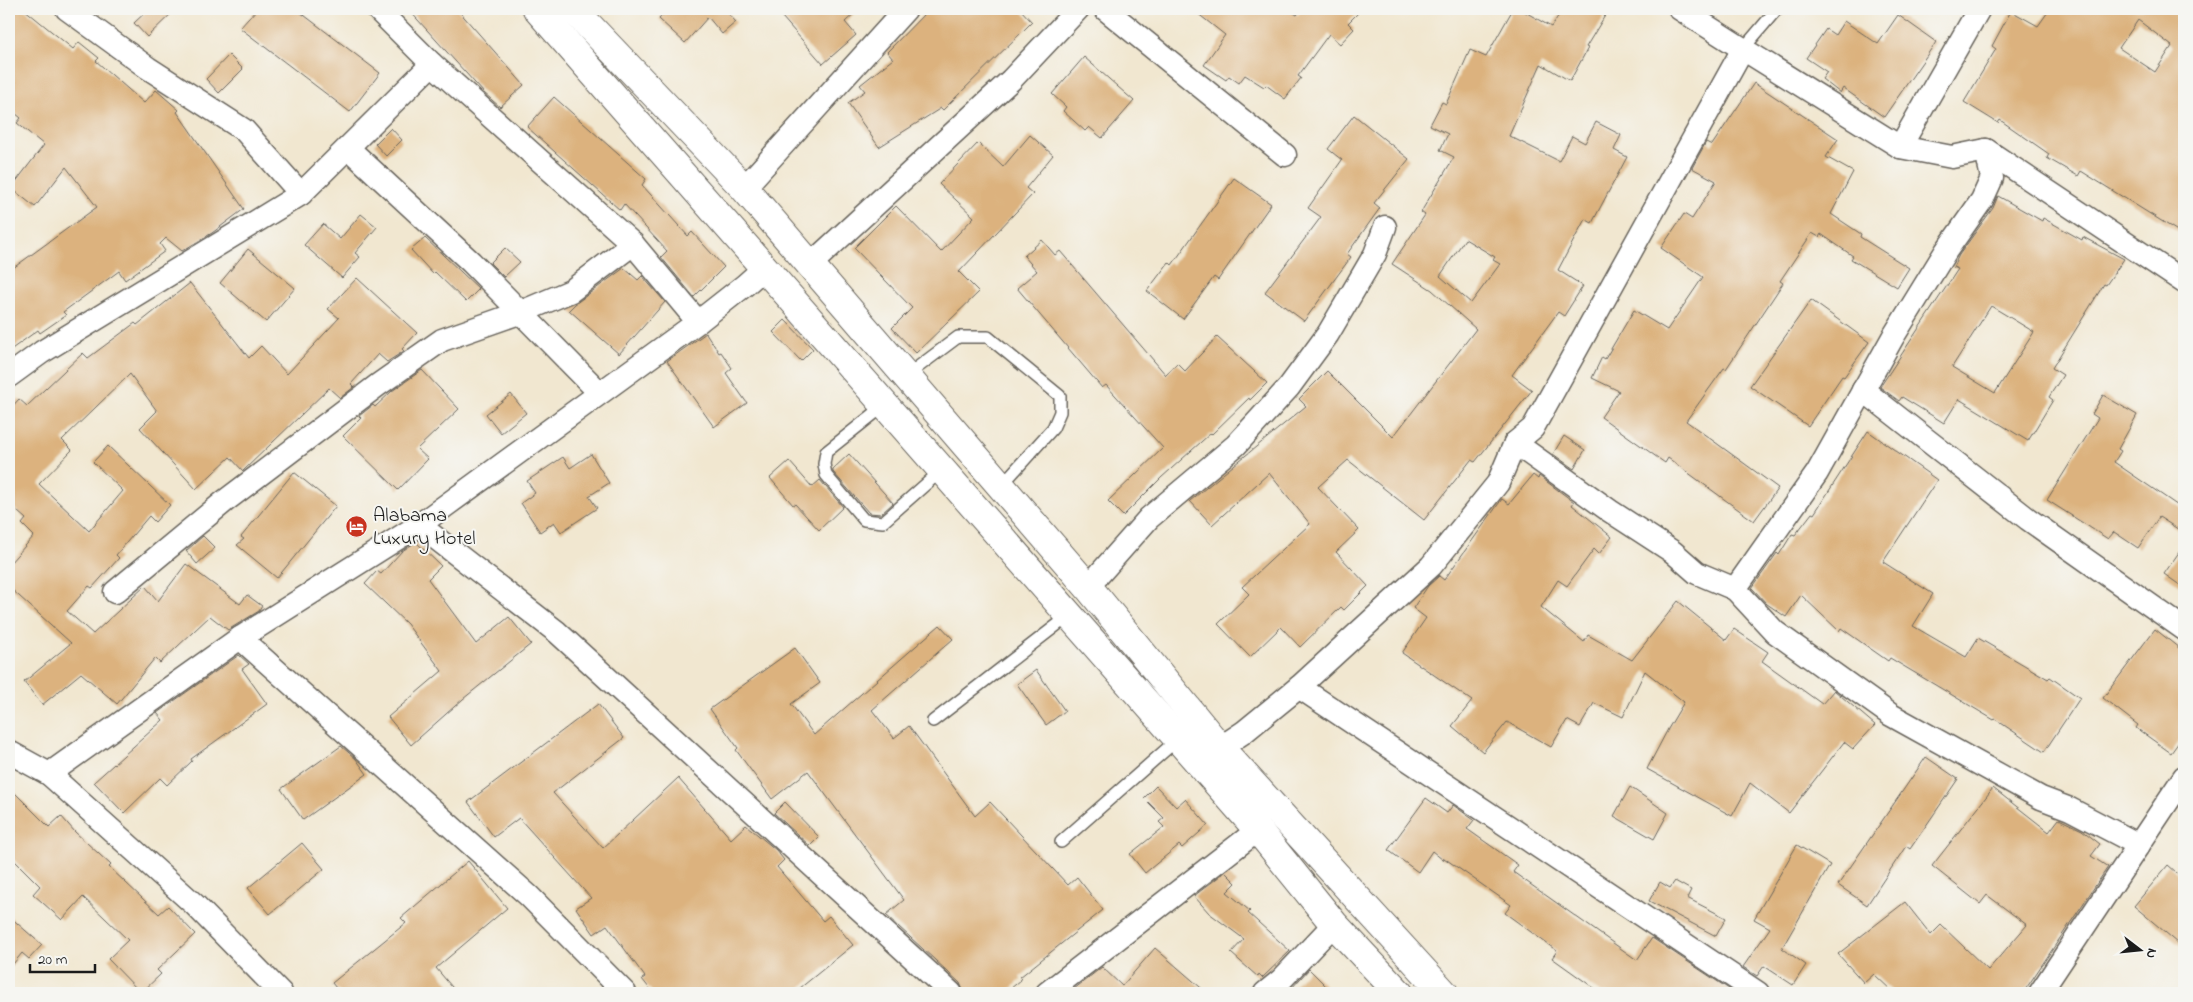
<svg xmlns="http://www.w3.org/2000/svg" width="2193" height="1002" viewBox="0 0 2193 1002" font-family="'Indie Flower',sans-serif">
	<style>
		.building { fill: #dcb27e; fill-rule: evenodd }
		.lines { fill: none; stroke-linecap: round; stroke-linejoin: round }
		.service-casing { stroke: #67635b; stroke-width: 14 }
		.minor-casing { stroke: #67635b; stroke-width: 25 }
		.primary-casing { stroke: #67635b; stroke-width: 30 }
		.service { stroke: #fff; stroke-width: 11 }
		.minor { stroke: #fff; stroke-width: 22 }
		.primary { stroke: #fff; stroke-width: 28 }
		.labels { text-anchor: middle; stroke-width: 4; stroke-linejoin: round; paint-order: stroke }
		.poi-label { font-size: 20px; fill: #1c1c1c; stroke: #f6f6f2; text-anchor: start }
	</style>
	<rect width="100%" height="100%" fill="#f6f6f2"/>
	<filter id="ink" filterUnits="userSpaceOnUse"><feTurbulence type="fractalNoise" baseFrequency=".02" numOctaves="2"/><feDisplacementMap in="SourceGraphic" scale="10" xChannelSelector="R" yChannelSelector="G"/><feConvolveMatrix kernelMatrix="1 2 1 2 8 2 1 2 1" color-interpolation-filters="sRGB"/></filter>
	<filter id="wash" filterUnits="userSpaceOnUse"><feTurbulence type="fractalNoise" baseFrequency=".0096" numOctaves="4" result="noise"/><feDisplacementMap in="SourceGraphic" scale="20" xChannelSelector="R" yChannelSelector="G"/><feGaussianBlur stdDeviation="1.12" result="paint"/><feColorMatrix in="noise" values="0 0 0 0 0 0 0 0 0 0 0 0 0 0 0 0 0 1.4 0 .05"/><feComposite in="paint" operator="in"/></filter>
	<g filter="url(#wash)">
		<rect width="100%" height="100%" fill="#f1e7d0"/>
		<g id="blocks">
			<g class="building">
				<path d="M9 9H24L73 49 79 42 99 58 96 61 144 103 156 90 179 110 177 112 244 209 212 233 182 251 166 238 160 244 165 251 125 280 119 271 63 312 66 315 40 333 38 330 9 351V271L97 207 66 167 35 207 11 188 44 145 17 123 21 118 9 108Z"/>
				<path d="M149 9H176L147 37 134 23Z"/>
				<path d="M257 9H296L380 73 350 112 240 28Z"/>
				<path d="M408 9H457L524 85 500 107 484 93Z"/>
				<path d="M668 9H724L736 22 722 34 708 17 685 43 659 19Z"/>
				<path d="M775 9H859L845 22 856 35 823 64Z"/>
				<path d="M929 9H1020L1032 22 943 110 941 108 879 147 848 103 865 91 860 85 893 59 887 52Z"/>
				<path d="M1192 9H1288L1297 15 1303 9H1362L1348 23 1354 29 1340 44 1329 34 1298 76 1301 78 1285 99 1266 85 1264 87 1245 75 1239 83 1229 76 1226 80 1204 65 1225 35Z"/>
				<path d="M1513 9H1520L1551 27 1563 9H1609L1586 47 1588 48 1570 81 1541 64 1509 136 1559 161 1572 136 1585 143 1596 122 1621 135 1614 150 1627 157 1592 223 1585 219 1558 270 1583 286 1564 316 1558 312 1512 375 1532 390 1475 462 1471 460 1424 520 1348 460 1318 487 1359 530 1336 552 1368 586 1344 610 1341 607 1300 647 1281 627 1250 657 1218 624 1249 594 1242 587 1310 524 1269 473 1212 525 1190 501 1306 406 1299 399 1327 371 1393 437 1476 329 1432 290 1392 264 1425 215 1421 212 1454 157 1440 150 1448 134 1430 125 1442 102 1446 104 1470 50 1486 57ZM1465 239 1495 257 1493 260 1500 264 1471 303 1440 276Z"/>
				<path d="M2050 9H2184V235L2081 171 2078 176 2047 158 2049 154 2000 120 1998 123 1964 102 1996 49 1992 46 2011 11 2038 26ZM2138 20 2172 46 2155 72 2119 48Z"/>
				<path d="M1898 15 1936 42 1884 117 1843 88 1840 93 1822 79 1827 72 1806 58 1826 29 1835 35 1844 21 1878 44Z"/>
				<path d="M229 55 243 69 219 93 206 79Z"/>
				<path d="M1084 57 1134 101 1102 138 1089 127 1085 131 1063 111 1066 107 1052 94Z"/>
				<path d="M1754 83 1838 139 1826 157 1853 172 1831 214 1861 234 1860 237 1909 268 1897 287 1851 259 1853 256 1821 234 1819 237 1812 233 1780 281 1783 283 1726 369 1724 368 1686 421 1778 488 1754 521 1668 458 1665 463 1601 417 1619 391 1592 378 1602 357 1605 359 1634 310 1667 330 1703 277 1661 248 1684 214 1692 219 1716 181 1692 168 1706 142 1712 145Z"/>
				<path d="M554 97 646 179 642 185 688 236 692 232 724 267 694 297 661 257 667 251 624 204 620 210 527 127Z"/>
				<path d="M1354 115 1409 159 1374 203 1380 208 1347 254 1351 257 1304 321 1265 292 1321 217 1308 208 1342 160 1328 149Z"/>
				<path d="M391 128 402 140 386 156 375 144Z"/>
				<path d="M1030 135 1053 155 1026 188 1033 194 959 272 979 292 916 353 892 328 912 308 854 248 896 206 941 252 974 217 939 184 978 143 1003 167Z"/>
				<path d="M1234 178 1271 204 1218 280 1214 277 1183 319 1147 291 1169 262 1172 265Z"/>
				<path d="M1998 196 2042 221 2043 218 2082 240 2083 237 2124 259 2106 285 2104 284 2052 368 2063 375 2049 397 2053 400 2028 441 1959 399 1944 423 1902 397 1899 401 1880 387 1958 269 1953 267 1959 255 1993 208ZM1991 306 2034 332 1995 393 1952 367Z"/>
				<path d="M361 214 377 227 355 253 360 257 342 278 304 245 323 224 340 239Z"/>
				<path d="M425 238 479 289 466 302 435 272 433 274 411 250Z"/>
				<path d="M1042 240 1055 255 1060 251 1166 375 1177 363 1185 371 1217 337 1267 383 1250 400 1249 398 1212 434 1211 433 1161 478 1123 516 1108 501 1163 448 1106 385 1102 388 1017 288 1037 271 1024 256Z"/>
				<path d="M505 248 520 262 504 277 490 263Z"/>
				<path d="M248 249 295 288 266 322 220 283Z"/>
				<path d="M624 268 638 280 642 276 665 302 619 354 569 310 575 304Z"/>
				<path d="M357 278 417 333 402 349 404 351 387 362 378 354 351 384 354 387 340 398 329 388 243 471 230 457 196 489 140 428 157 411 130 374 62 440 72 450 39 484 89 531 123 491 93 462 108 446 170 505 155 522 149 516 116 555 119 558 92 588 89 586 67 611 93 634 145 586 158 601 186 564 240 604 247 595 262 606 259 611 228 630 210 616 160 663 155 658 117 704 81 673 42 705 24 682 71 643 9 587V564L34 536 22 524 26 519 9 504V410L19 399 27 406 83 353 88 358 135 323 137 325 190 283 249 358 261 346 287 374 339 318 328 309Z"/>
				<path d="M1811 300 1869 342 1844 377 1842 376 1808 426 1750 386Z"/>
				<path d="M785 320 813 349 801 361 773 332Z"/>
				<path d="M706 333 719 353 721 352 732 368 726 373 747 403 714 427 667 361Z"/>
				<path d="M422 370 459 409 417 449 428 459 398 490 343 436 361 418 359 416 373 405 375 407 392 391Z"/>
				<path d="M511 394 526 413 501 433 486 414Z"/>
				<path d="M2103 395 2137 415 2118 449 2121 451 2114 462 2184 510V533L2159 517 2138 548 2114 532 2108 539 2047 500 2098 418 2092 414Z"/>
				<path d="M1868 431 1937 480 1883 562 1933 594 1913 626 1966 657 1978 638 2048 679 2050 677 2080 698 2044 752 1995 719 1994 720 1890 658 1888 661 1841 628 1839 631 1801 595 1786 617 1767 604 1752 588 1777 553 1779 555 1792 534 1795 535 1812 513 1814 514Z"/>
				<path d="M1564 436 1585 450 1574 469 1553 454Z"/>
				<path d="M591 454 609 483 589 496 597 508 561 532 554 522 540 532 521 503 535 493 527 481 563 457 570 468Z"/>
				<path d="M849 454 893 503 881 514 869 513 833 472V469Z"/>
				<path d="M789 461 812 487 820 480 843 507 819 530 795 504 793 505 770 478Z"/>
				<path d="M294 472 336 506 277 578 237 545 244 539 241 537Z"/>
				<path d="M1533 475 1538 479 1539 476 1574 502 1572 505 1612 537 1599 554 1594 549 1567 586 1558 580 1541 607 1584 642 1588 635 1632 660 1678 601 1726 640 1734 629 1768 652 1762 661 1822 704 1834 690 1875 725 1853 749 1844 742 1789 813 1750 783 1732 816 1647 769 1668 729 1684 702 1645 671 1623 717 1594 703 1580 727 1567 720 1551 747 1507 722 1483 752 1452 726 1472 701 1402 653 1426 618 1413 608 1428 586 1439 576 1444 580 1502 499 1509 504Z"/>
				<path d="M203 536 215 548 197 564 186 551Z"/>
				<path d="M416 542 441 566 428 579 476 644 509 617 531 644 463 699 411 745 388 717 442 671 407 624 365 584 377 571 381 574 402 551Z"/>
				<path d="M2184 545V588L2164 574Z"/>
				<path d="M940 625 953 639 872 710 894 738 909 726 975 816 990 802 1068 885 1077 877 1103 910 1020 977 1021 980 1005 993H964L960 983 886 915 904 900 808 771 772 799 736 750 738 748 710 709 795 648 820 683 791 704 814 735Z"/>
				<path d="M2155 629 2184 652V735L2171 753 2136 728 2138 725 2103 698Z"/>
				<path d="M239 655 249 664 242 669 267 704 191 759 192 761 167 785 160 778 124 813 94 782 163 720 157 713Z"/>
				<path d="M1036 670 1065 711 1046 725 1017 684Z"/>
				<path d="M598 704 624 738 553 793 603 848 678 778 731 839 746 825 776 850 784 860 777 867 823 921 829 916 853 945 794 993H653L642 979 645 977 607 925 594 934 576 908 591 898 519 818 494 837 468 802Z"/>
				<path d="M341 746 356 759 367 774 303 820 281 789Z"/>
				<path d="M1926 757 1958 779 1910 849 1906 846 1867 905 1838 885Z"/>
				<path d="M1156 786 1176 807 1185 799 1208 825 1182 848 1179 845 1145 873 1130 854 1164 827 1159 822 1164 818 1144 798Z"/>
				<path d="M9 787 49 827 61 816 75 832 111 865 109 867 159 914 168 906 195 934 157 970 161 974 141 993 108 959 128 940 83 897 62 920 33 894 40 886 9 855Z"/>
				<path d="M1630 787 1668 813 1654 839 1614 816Z"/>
				<path d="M1993 788 2049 832 2059 819 2082 830 2100 844 2091 856 2108 867 2023 993H1894L1874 974 1864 983 1838 954 1905 902 1931 935 1941 925 1988 970 2027 925 1987 895 1980 904 1932 866Z"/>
				<path d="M1426 798 1447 813 1453 805 1474 820 1467 829 1518 865 1513 872 1637 960 1652 938 1735 993H1601L1552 958 1557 951 1505 913 1511 905 1444 858 1443 860 1432 851 1418 872 1388 850Z"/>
				<path d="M785 802 819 837 810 846 774 813Z"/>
				<path d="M302 843 324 869 270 914 248 888Z"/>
				<path d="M1797 845 1830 865 1782 948 1806 965 1793 985 1764 966 1757 976 1743 967 1770 928 1754 919Z"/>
				<path d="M468 861 507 908 436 968 457 993H340L332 983 406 923 401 918Z"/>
				<path d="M2168 865 2184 879V948L2134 906Z"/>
				<path d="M1225 872 1236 883 1227 892 1250 911 1248 913 1290 951 1262 978 1259 975 1258 977 1231 953 1244 939 1209 913 1194 896Z"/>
				<path d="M1675 881 1691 890 1687 898 1726 918 1716 936 1649 901 1660 882 1670 888Z"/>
				<path d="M9 916 42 945 29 959 22 953 9 969Z"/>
				<path d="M1155 948 1207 993H1069L1102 967 1122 986Z"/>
				<path d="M1309 969 1333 993H1286L1291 989Z"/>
			</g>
		</g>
	</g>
	<g filter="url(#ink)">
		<use href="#blocks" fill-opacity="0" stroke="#67635b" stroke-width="1"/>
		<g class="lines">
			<defs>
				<g id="service">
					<path d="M1743 49 1777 9"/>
					<path d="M906 376 958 337H988L1060 396V412L1053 428 1001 486"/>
					<path d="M885 405 826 452 824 464 826 475 864 520 883 522 942 470"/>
					<path d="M933 721 1070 615"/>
					<path d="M1061 842 1178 739"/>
				</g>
				<g id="minor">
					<path d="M67 9 148 68 244 130 301 194"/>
					<path d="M377 9 432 64 633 244 698 322 745 285 764 268"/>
					<path d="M1105 9 1285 155"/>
					<path d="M1680 9 1743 49"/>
					<path d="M1900 147 1979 9"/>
					<path d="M348 148 471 262 596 389"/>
					<path d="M744 188 906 9"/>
					<path d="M810 265 1011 80 1078 9"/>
					<path d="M9 376 42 352 301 194 432 64"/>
					<path d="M1863 390 2028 519 2184 629"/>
					<path d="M1515 443 1610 511 1673 552 1697 573 1735 589 1817 473 1893 337 1946 251 1982 200 1992 178 1986 150"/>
					<path d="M419 525 557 632 951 993"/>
					<path d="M1088 587 1149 518 1236 445 1289 387 1328 334 1375 254 1385 227"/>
					<path d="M1735 589 1775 632 1891 715 2041 798 2070 809 2139 845"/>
					<path d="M115 592 225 501 378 385 442 340 519 313 571 291 633 244"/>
					<path d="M240 638 529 896 625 993"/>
					<path d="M1299 687 1758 993"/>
					<path d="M1220 748 1244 732 1299 687 1431 566 1498 483 1515 443 1533 428 1743 49 1900 147 1952 157 1986 150 2184 282"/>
					<path d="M9 752 49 774 195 905 281 993"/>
					<path d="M49 774 240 638 419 525 698 322"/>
					<path d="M1047 993 1258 830"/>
					<path d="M1265 993 1281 980 1334 924"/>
					<path d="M2040 993 2184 777"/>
				</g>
				<g id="primary">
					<path d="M537 9 1258 830 1334 924 1399 993"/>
					<path d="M573 9 744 188 1088 587 1220 748 1444 993"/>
				</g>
			</defs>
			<use href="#service" class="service-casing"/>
			<use href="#minor" class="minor-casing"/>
			<use href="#primary" class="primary-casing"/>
			<use href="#service" class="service"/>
			<use href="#minor" class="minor"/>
			<use href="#primary" class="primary"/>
		</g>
	</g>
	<defs>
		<symbol id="hotel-disc" viewBox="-11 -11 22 22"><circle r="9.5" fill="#c8321e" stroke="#f6f6f2"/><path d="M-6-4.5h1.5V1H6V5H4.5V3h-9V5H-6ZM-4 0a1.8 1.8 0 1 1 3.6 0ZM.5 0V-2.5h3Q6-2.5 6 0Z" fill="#fff"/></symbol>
	</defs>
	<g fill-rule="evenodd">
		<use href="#hotel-disc" x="344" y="514" width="25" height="25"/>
	</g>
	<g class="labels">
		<g class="poi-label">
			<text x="373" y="521">Alabama<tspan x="373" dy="23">Luxury Hotel</tspan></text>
		</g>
	</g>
	<rect width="2193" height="1002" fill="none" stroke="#f6f6f2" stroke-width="30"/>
	<g transform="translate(2140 950) rotate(106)" stroke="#f6f6f2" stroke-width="4" paint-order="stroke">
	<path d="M0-4L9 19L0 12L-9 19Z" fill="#1c1c1c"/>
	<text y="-8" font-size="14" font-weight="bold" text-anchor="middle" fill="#1c1c1c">N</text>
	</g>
	<path d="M30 964v8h65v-8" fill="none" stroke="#1c1c1c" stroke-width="2.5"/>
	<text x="38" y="964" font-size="15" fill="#1c1c1c" stroke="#f6f6f2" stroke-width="4" paint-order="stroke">20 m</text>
</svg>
